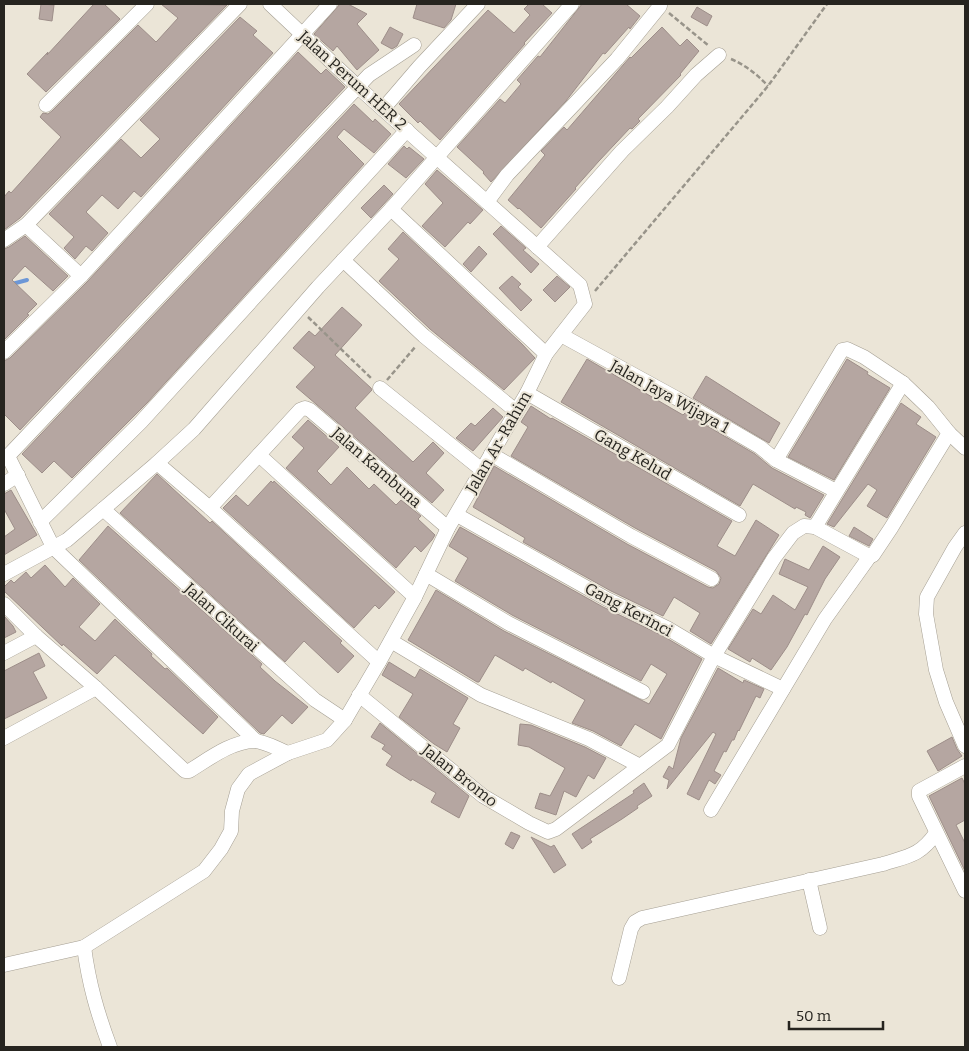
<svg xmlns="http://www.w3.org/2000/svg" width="969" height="1051" viewBox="0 0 969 1051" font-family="Bitter,serif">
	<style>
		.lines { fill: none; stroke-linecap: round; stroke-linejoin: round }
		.stream { stroke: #6c97d7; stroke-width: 4 }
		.building { fill: #b5a6a1; stroke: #9d8e89 }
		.minor-casing { stroke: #a59f93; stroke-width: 15 }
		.path { stroke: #98948a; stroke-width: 2.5; stroke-dasharray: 5 2.5; stroke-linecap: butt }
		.minor { stroke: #fff; stroke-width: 14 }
		.labels { text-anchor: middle; stroke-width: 4; stroke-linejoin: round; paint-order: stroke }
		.street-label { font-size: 16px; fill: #26241f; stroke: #ebe5d7 }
	</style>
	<rect width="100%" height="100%" fill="#ebe5d7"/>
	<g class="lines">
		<path class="stream" d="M12 284 27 280"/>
	</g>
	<g class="building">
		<path d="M41 4 54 5 52 21 39 19Z"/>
		<path d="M94 4H104L120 19 46 92 27 74 48 52 47 55Z"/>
		<path d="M161 4 227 5 20 218 4 230V197L9 191 11 193 21 182 61 137 40 117 43 113 48 114 52 111 138 25 156 42 158 40 178 18Z"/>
		<path d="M340 4H348L367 14 357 24 379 50 357 70 337 46 333 51 314 34Z"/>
		<path d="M417 4H456L451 20 444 28 413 18Z"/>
		<path d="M529 4H542L552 13 524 43 525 44 440 140 420 121 418 123 399 104 488 10 514 33 530 15 524 9Z"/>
		<path d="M582 4H626L640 16 630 29 629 27 605 54 603 53 566 101 491 182 483 173 484 172 457 147 500 99 505 103 521 84 517 80 538 56 540 57Z"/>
		<path d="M697 7 712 16 707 26 691 17Z"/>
		<path d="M240 17 257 31 253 35 273 53 141 197 134 191 118 209 102 195 86 212 108 233 92 251 86 246 75 259 64 248 74 237 49 214 121 139 141 158 160 139 140 120Z"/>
		<path d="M390 27 403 34 397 46 392 49 381 43Z"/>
		<path d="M662 27 680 46 687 39 699 51 680 74 681 75 638 119 640 121 632 129 630 128 599 161 575 188 576 189 541 228 519 208 518 209 508 200 545 155 541 151 564 127 567 130 630 57 631 58Z"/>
		<path d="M298 52 321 74 326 69 345 87 20 430 4 414V361L10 358 87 282Z"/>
		<path d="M354 104 373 122 375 119 391 134 374 153 344 129 337 137 364 164 147 403 72 478 54 461 42 473 22 454Z"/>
		<path d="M404 146 407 149 409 147 424 159 406 178 388 164Z"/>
		<path d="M437 170 483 210 470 224 468 222 445 247 422 226 443 203 425 184Z"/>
		<path d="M384 185 393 194 371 218 361 208Z"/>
		<path d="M501 226 526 248 523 250 539 264 531 273 493 234Z"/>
		<path d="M403 232 522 344 535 358 504 390 430 329 379 281 399 259 388 249Z"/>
		<path d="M25 236 68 276 53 291 25 266 12 280 37 304 27 314 29 315 4 340V249L9 247Z"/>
		<path d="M479 246 487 254 471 272 463 264Z"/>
		<path d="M512 276 521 284 518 287 532 300 521 311 499 288Z"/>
		<path d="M557 276 570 287 555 302 543 290Z"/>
		<path d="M342 307 362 325 335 355 371 388 372 390 355 408 413 462 433 442 444 453 426 473 444 490 432 503 296 387 315 367 293 348 309 331 315 336Z"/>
		<path d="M587 359 664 404 683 415 685 413 755 454 772 468 824 495 810 518 805 515 806 512 796 507 795 509 753 484 740 506 561 402Z"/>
		<path d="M847 359 868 372 867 374 890 388 834 480 788 457Z"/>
		<path d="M706 376 780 423 769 443 693 398Z"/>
		<path d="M901 403 921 417 916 424 936 437 887 518 867 506 877 490 868 484 834 527 827 524Z"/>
		<path d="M531 406 551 419 552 418 732 521 717 546 735 556 756 520 779 535 711 644 690 631 700 613 674 597 663 616 611 591 523 542 525 538 473 507 494 466 627 544 708 587 713 588 719 584 721 578 716 571 635 528 511 456 528 427 521 422Z"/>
		<path d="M493 408 503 417 473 451 456 438 471 423 475 426Z"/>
		<path d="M308 420 339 447 317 471 331 485 347 467 369 489 374 484 396 505 401 500 421 516 418 519 435 535 432 540 421 552 415 546 396 568 286 468 304 448 292 437Z"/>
		<path d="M157 474 210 523 212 521 342 641 340 643 354 656 338 673 304 641 285 662 120 513Z"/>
		<path d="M271 481 273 483 274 481 395 592 379 609 375 605 354 628 223 508 236 495 248 506Z"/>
		<path d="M11 490 37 535 4 555V537L15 529 4 509V494Z"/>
		<path d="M108 526 262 664 260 667 275 681 308 707 292 724 282 715 264 734 260 733 79 560Z"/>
		<path d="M460 527 603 607 663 636 702 659 661 739 635 724 621 746 593 731 572 723 585 700 552 681 551 683 525 668 523 671 495 655 479 682H477L408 640 436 590 504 631 649 704 667 674 651 664 641 681 512 615 455 581 468 558 449 546Z"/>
		<path d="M854 527 873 539 869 546 849 536Z"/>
		<path d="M823 546 840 557 825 579 807 615 805 614 787 647 771 670 752 658 750 662 728 649 753 609 761 614 773 595 795 610 808 587 779 574 785 559 809 570Z"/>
		<path d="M45 565 65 587 73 578 100 604 79 627 95 641 115 619 152 654 151 656 165 669 167 668 218 717 203 734 115 655 97 674 63 644 62 646 4 591V587L11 580 14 583 26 572 31 578Z"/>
		<path d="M4 616 13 626 16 632 4 638Z"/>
		<path d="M39 653 45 666 33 672 47 698 4 719V671Z"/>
		<path d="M389 662 415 678 420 669 468 698 453 724 460 728 447 752 434 744 399 717 413 694 382 675Z"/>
		<path d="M718 668 743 683 744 680 764 689 760 698 756 696 739 731 738 730 734 740H732L726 752 724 751 714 771 721 775 715 784 709 780 699 800 687 794 716 734 713 732 667 789 669 780 663 777 669 766 673 769 681 738Z"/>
		<path d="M380 723 469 796 459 818 431 802 436 793 412 779 411 781 386 765 392 756 382 749 385 745 371 737Z"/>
		<path d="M520 724 531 725 585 747 606 758 594 779 588 775 576 797 564 791 556 815 535 808 540 793 550 796 565 768 529 747 518 745Z"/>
		<path d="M952 737 957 749 962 756 938 771 927 751Z"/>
		<path d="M962 778 965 784V820L956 825 965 843V871L929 796Z"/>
		<path d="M644 783 652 796 637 806 638 808 622 819 590 839 592 842 582 849 572 834 634 793 633 791Z"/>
		<path d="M511 832 520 836 513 849 505 844Z"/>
		<path d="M531 837 551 847 554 845 566 865 554 873Z"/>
	</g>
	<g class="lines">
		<defs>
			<g id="minor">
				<path d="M46 105 147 4"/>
				<path d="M383 109 419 67 478 4"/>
				<path d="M487 202 507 175 617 59 660 6"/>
				<path d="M391 209 546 354"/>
				<path d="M26 225 81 276"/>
				<path d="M4 240 26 225 240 4"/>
				<path d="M537 247 622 151 667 107 696 75 719 55"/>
				<path d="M343 260 424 336 516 411"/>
				<path d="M561 335 676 398 760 447 776 460 836 491"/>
				<path d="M4 352 81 276 330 4"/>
				<path d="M380 388 482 470"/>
				<path d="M527 393 739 515"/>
				<path d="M949 433 965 448"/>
				<path d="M491 454 631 536 712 579"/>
				<path d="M259 455 415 597"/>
				<path d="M776 460 842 350 847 349 864 357 903 383 928 407 949 433 891 528 873 555H867L815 527"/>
				<path d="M157 463 210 508 379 662"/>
				<path d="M4 484 18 475"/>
				<path d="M210 508 300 410 305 408 310 410 448 528"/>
				<path d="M103 509 315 700 345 720"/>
				<path d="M40 522 141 422 407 130"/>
				<path d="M965 533 955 547 927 597 926 614 936 670 946 702 965 746"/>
				<path d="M4 574 67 540 157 463 194 429 318 287 391 209 572 4"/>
				<path d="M426 574 508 623 643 692"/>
				<path d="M4 604 36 636 96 688 185 771H189C209 759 230 742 254 741 264 741 278 749 288 753"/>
				<path d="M391 641 481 695 589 739 640 766 668 745 714 656 667 628 607 599 457 515"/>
				<path d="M4 653 36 636"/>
				<path d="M783 689 714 656 774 558 793 533 804 526 815 527 903 383"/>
				<path d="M359 695 483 796 529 823 548 832 556 829 640 766"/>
				<path d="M4 738 96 688"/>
				<path d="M256 741 53 547 8 456 369 75 414 45"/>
				<path d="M965 766 919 791V796L965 891"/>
				<path d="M711 810 825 619 870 556"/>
				<path d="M809 880 820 928"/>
				<path d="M84 947C89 984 97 1012 110 1047"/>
				<path d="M4 965 84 947 204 871 221 849 231 831 232 811 238 789 249 774 288 753 327 740 345 720 379 662 415 597 448 528 527 393 546 354 585 304 580 285 358 87 270 4"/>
				<path d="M619 978 631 929 635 922 642 918 883 864C908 856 920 856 936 833"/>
			</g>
		</defs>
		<use href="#minor" class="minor-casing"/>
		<g class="path">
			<path d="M669 13 709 46"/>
			<path d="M731 59C745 65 757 74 768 86"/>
			<path d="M595 291 768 86 827 4"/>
			<path d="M308 317 372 379"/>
			<path d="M387 380 416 346"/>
		</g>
		<use href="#minor" class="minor"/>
	</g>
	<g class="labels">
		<g class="street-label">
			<text transform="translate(353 80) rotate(42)" y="6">Jalan Perum HER 2</text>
			<text transform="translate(670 396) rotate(29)" y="6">Jalan Jaya Wijaya 1</text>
			<text transform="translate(498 442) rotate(-60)" y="6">Jalan Ar-Rahim</text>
			<text transform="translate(633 454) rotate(30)" y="6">Gang Kelud</text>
			<text transform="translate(377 467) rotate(41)" y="6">Jalan Kambuna</text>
			<text transform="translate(629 609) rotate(28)" y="6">Gang Kerinci</text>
			<text transform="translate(222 617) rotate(42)" y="6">Jalan Cikurai</text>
			<text transform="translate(460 775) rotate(38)" y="6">Jalan Bromo</text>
		</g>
	</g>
	<rect width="969" height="1051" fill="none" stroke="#26241f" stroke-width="10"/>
	<path d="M789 1021v8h94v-8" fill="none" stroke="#26241f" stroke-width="2.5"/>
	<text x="796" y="1021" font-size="15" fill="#26241f" stroke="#ebe5d7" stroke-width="4" paint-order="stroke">50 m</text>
</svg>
